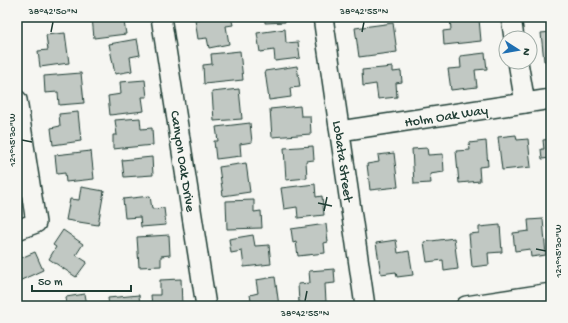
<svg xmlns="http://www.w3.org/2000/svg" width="568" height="323" viewBox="0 0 568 323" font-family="'Gochi Hand',sans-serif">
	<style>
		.building { fill: #c1c8c3; stroke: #1f3d34 }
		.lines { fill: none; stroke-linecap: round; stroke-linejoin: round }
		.minor-casing { stroke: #1f3d34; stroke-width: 22 }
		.minor { stroke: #f6f6f2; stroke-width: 19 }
		.ticks { fill: none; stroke: #1f3d34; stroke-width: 1.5 }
		.labels { text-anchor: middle; stroke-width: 3; stroke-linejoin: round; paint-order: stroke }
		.street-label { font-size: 14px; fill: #1f3d34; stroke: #f6f6f2 }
		.neatline { fill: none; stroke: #1f3d34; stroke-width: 1.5 }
		.ticks-label { font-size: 10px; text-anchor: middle; fill: #1f3d34 }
	</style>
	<rect width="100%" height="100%" fill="#f6f6f2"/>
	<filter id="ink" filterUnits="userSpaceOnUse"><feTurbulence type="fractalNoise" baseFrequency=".025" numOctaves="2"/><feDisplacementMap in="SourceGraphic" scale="8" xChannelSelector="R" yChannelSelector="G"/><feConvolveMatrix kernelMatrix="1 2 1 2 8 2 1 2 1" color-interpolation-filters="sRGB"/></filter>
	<g filter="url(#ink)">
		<g class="building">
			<path d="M92 17H132V22H124L126 34 94 38Z"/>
			<path d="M212 17H231L233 25 226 26 229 44 209 48 207 38 198 39 195 20Z"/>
			<path d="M265 17H285V22L265 23Z"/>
			<path d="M450 17H467V21L479 19 481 41 444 45 443 31 451 30Z"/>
			<path d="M393 23 397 52 359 57 355 28Z"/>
			<path d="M550 26H551V60L544 61 541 33 551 32Z"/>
			<path d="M285 29 286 43 298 42 300 58 275 61 274 50 260 52 257 33Z"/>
			<path d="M65 33 69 63 40 67 38 51 48 50 46 35Z"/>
			<path d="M137 39 140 55 130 57 132 71 115 74 109 44Z"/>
			<path d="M240 51 243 80 204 84 203 65 212 64 211 54Z"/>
			<path d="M485 53 487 69 475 70 477 87 451 90 448 69 461 68 460 56Z"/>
			<path d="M297 66 300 87 290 88 291 97 269 100 265 71Z"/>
			<path d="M393 67V72L401 71 402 82 396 83 397 97 378 99 376 84 363 86 362 70Z"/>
			<path d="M81 73 84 103 59 105 58 92 45 93 44 76Z"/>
			<path d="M145 80 147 97H142L144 111 110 115 108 96 121 94 120 82Z"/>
			<path d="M239 89 242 119 214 121 212 92Z"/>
			<path d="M300 106 301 116H310L311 134 272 137 270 109Z"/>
			<path d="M78 112 81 141 53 145 51 128 60 126 59 114Z"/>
			<path d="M140 118 141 129 152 128 153 145 113 149V135H117L115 120Z"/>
			<path d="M250 123 252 142 240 144 241 156 216 159 214 141H218L216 127Z"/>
			<path d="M516 135 517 140 528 139 531 167 502 170 498 137Z"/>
			<path d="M551 139V158L542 159 541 149H544L543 140Z"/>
			<path d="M486 141 488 166 479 167 480 181 459 183 456 151 470 150 469 143Z"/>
			<path d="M313 146 314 160 306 161 307 178 286 180 284 148Z"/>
			<path d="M427 148 428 155 443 154 444 172 430 174 431 183 414 184 412 149Z"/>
			<path d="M91 151 94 179 66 182 65 173 57 174 55 155Z"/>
			<path d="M394 153 398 187 370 190 367 164 379 162 378 155Z"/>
			<path d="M152 157 153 175 124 177 122 160Z"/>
			<path d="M246 163 250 192 223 196 219 167Z"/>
			<path d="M315 184 316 197 322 196 324 215 298 218 297 207 284 209 281 188Z"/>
			<path d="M81 187 104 191 98 225 66 220 70 199 79 200Z"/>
			<path d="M150 196 152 209 164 208 166 225 141 227 140 217 125 218 123 199Z"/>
			<path d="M254 200V212L261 211 262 228 227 229 226 201Z"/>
			<path d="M543 219 546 255 531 257 530 249 515 251 513 233 529 231 528 220Z"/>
			<path d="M326 224 328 242 324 243 325 253 298 256 296 242 293 243 291 229Z"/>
			<path d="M500 225 502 252 488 253 489 265 472 267 469 234 479 233V227Z"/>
			<path d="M63 230 83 244 76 255 87 262 76 277 49 259 56 247 53 245Z"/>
			<path d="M169 235 170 255 161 256V266L139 267 137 237Z"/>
			<path d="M253 235 255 246 269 245 271 264 244 267 242 251 231 253 229 239Z"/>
			<path d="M454 238 458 269 444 271 443 260 427 262 424 242Z"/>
			<path d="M396 240 398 253 409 251 413 275 397 277 396 272 381 274 376 243Z"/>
			<path d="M17 249 21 258 35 252 43 270 17 282Z"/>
			<path d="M334 269 335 283 325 284 326 302 299 304 298 284 310 283 309 271Z"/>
			<path d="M275 277 279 306H252L250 295 258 293 256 280Z"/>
			<path d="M181 279 182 306H152L151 295H160V280Z"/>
			<path d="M85 294 87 305 99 303 100 306H67L66 297Z"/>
			<path d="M139 295 140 306H109L108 298Z"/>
		</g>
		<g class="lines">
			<defs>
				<g id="minor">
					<path d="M161 17 206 306"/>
					<path d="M323 17 365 306"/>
					<path d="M511 17 514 38"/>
					<path d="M518 62 525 103"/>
					<path d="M17 100 36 223 17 230"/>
					<path d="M340 131 551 99"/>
					<path d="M466 306 551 293"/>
				</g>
			</defs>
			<use href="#minor" class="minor-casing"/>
			<use href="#minor" class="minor"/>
		</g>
	</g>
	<path class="ticks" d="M51 32 53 22M362 32 364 22M22 140 32 142M318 203 332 206M324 211 327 197M536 249 546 251M305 301 307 291"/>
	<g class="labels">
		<g class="street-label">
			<text transform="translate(446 115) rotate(-9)" y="5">Holm Oak Way</text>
			<text transform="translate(184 161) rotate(81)" y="5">Canyon Oak Drive</text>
			<text transform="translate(344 161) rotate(82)" y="5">Lobata Street</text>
		</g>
	</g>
	<rect width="568" height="323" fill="none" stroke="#f6f6f2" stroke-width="44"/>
	<g transform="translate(518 50) rotate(102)"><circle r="19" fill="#f6f6f2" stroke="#a0aca6"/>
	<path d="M0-3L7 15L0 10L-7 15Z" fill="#1f6fb2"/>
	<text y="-6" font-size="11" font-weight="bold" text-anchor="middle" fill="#1f3d34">N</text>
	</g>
	<path d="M32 285v6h99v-6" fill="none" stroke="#1f3d34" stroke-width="2"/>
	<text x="38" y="285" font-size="12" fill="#1f3d34" stroke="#f6f6f2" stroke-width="3" paint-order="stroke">50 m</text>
	<rect x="22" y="22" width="524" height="279" class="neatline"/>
	<g class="ticks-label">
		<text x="53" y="14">38°42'50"N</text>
		<text x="364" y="14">38°42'55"N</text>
		<text transform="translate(11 140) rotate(-90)" y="4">121°15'30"W</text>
		<text transform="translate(557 251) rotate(-90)" y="4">121°15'30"W</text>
		<text x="305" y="316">38°42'55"N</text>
	</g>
</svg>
